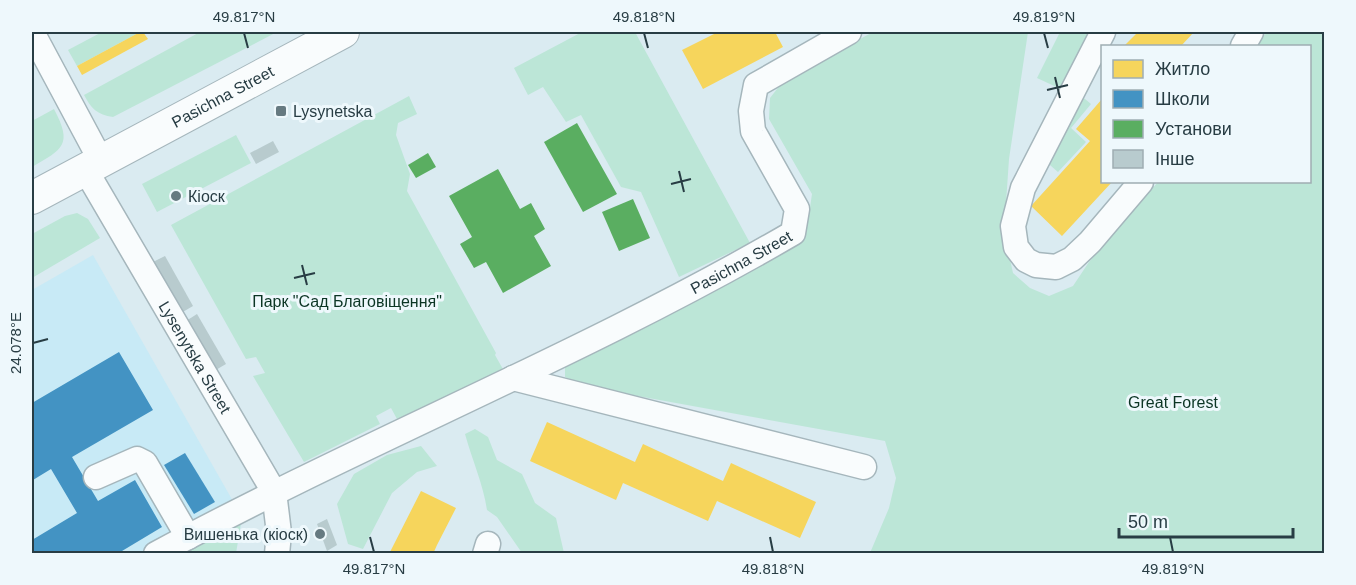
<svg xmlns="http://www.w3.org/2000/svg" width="1356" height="585" viewBox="0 0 1356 585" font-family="Helvetica,sans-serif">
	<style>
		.built { fill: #c8eaf6 }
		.green { fill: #bce6d7 }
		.homes { fill: #f6d55c }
		.schools { fill: #4393c3 }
		.public { fill: #5aae61 }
		.building { fill: #b8cbce }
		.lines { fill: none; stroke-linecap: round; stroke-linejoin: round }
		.minor-casing { stroke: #a5b6bc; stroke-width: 27 }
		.major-casing { stroke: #a5b6bc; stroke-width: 34 }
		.minor { stroke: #f9fcfd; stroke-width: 24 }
		.major { stroke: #f9fcfd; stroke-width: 32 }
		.ticks { fill: none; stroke: #283d44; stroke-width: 2 }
		.poi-dot { fill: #667a81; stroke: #eef8fc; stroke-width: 2 }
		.labels { text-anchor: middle; stroke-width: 6; stroke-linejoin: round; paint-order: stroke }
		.street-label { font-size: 16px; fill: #283d44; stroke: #eef8fc }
		.poi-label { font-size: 16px; fill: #283d44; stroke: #eef8fc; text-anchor: start }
		.park-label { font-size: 16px; fill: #0b3524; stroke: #eef8fc }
		.neatline { fill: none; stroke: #283d44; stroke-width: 2 }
		.ticks-label { font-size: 15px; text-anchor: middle; fill: #283d44 }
	</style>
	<rect width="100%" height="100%" fill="#daebf1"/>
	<path class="built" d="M93 255 242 517 236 553H32V290Z"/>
	<g class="green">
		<path d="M102 32H140L77 66 68 50Z"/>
		<path d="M200 32H277L113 117C97 115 91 108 84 95Z"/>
		<path d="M582 32H635L750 243 679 277 641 192 621 187 581 115 566 122 543 87 528 95 514 68Z"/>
		<path d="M873 32H1028L1009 159 1004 232 1013 273 1030 288 1049 296 1073 286 1089 262 1158 182H1310V46H1252L1268 32H1324V553H870L889 508 896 478 885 441 588 387 565 377V361L771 250 808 221 812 194 769 119 770 98 784 80Z"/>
		<path d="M1060 32H1094L1065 91 1037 78Z"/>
		<path d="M1079 94 1091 104 1071 128 1086 142 1058 172 1043 159Z"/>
		<path d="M409 96 417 114 398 123 396 135 410 174 407 191 496 353 495 355 504 371 397 419 391 408 376 416 380 424 304 462 253 376 265 373 256 357 246 359 171 225Z"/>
		<path d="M54 109C73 145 63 149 32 167V121Z"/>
		<path d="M236 135 251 163 157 212 142 184Z"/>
		<path d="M77 213 88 219 100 238 32 278V234L65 216Z"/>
		<path d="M475 429 488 437 497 460 522 474 535 503 556 518 564 553H522L497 517 487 510C483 483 472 460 465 434Z"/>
		<path d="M421 446 437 466 417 472 392 493 363 549 348 544 337 504 354 474 387 455Z"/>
		<path d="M242 517 236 553H180Z"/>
	</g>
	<g class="homes">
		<path d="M140 32H143L148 39 82 75 77 66Z"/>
		<path d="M718 32H775L783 47 703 89 682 50Z"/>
		<path d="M1138 32H1194L1181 46H1124Z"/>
		<path d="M1102 99V182H1112L1062 236 1031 206 1090 141 1076 129Z"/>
		<path d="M547 422 635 462 643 444 723 481 731 463 816 502 800 538 717 501 708 521 623 483 616 500 530 461Z"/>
		<path d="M421 491 456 508 437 545 433 554H389Z"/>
	</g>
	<g class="schools">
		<path d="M119 352 153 410 72 457 98 501 135 480 162 527 117 554H32V540L77 513 51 469 33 480 32 477V403Z"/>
		<path d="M185 453 215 502 194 514 164 465Z"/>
	</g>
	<g class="public">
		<path d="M577 123 617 194 583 212 544 142Z"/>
		<path d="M428 153 436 167 416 178 408 165Z"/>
		<path d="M498 169 520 209 531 203 545 229 534 236 551 266 503 293 486 262 474 268 460 244 472 237 449 196Z"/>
		<path d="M633 199 650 238 619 251 602 212Z"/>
	</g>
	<g class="building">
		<path d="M273 141 279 152 256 164 250 153Z"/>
		<path d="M165 256 193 306 181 313 153 262Z"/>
		<path d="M197 314 226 364 214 371 186 321Z"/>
		<path d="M327 519 337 545 327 551 317 524Z"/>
	</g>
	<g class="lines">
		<defs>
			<g id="minor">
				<path d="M32 32 101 161"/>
				<path d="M1103 32 1023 188 1013 226 1016 247 1026 260 1036 265 1056 267 1072 259 1090 242 1141 182"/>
				<path d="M1243 46 1251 32"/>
				<path id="s1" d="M85 169 274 492 279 533 277 554"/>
				<path d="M513 378 864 467"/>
				<path d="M96 477 137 459 145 463 188 537"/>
				<path id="s2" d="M156 554C365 441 587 353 793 233L797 209 753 131 751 111 756 85 849 32"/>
				<path d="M485 554 488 544"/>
			</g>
			<g id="major">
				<path id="s3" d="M32 198 343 32"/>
			</g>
		</defs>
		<use href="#minor" class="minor-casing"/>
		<use href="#major" class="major-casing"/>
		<use href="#minor" class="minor"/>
		<use href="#major" class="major"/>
	</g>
	<path class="ticks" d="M244 33 248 48M644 33 648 48M1044 33 1048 48M1055 77 1060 98M1047 90 1068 85M679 171 684 192M671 184 691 179M302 265 307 285M294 278 315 273M33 343 48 339M370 537 374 552M770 537 773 552M1170 537 1173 552"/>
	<g class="poi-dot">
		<rect x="275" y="105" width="12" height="12" rx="3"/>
		<circle cx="176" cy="196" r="6"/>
		<circle cx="320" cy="534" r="6"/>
	</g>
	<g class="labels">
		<g class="street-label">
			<text dy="6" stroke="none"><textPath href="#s3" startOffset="216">Pasichna Street</textPath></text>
			<text dy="6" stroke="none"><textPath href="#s2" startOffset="654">Pasichna Street</textPath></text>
			<text dy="6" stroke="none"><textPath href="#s1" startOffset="218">Lysenytska Street</textPath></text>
		</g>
		<g class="poi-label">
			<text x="293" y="117">Lysynetska</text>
			<text x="188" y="202">Кіоск</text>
			<text x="308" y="540" text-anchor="end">Вишенька (кіоск)</text>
		</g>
		<g class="park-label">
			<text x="347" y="307">Парк "Сад Благовіщення"</text>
			<text x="1173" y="408">Great Forest</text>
		</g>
	</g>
	<rect width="1356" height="585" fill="none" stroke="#eef8fc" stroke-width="66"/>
	<rect x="1101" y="45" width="210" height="138" fill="#eef8fc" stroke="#9fadb2" stroke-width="1.5"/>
	<rect x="1113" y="60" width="30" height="18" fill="#f6d55c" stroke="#9fadb2" stroke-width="1.5"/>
	<text x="1155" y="75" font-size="18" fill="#283d44">Житло</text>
	<rect x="1113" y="90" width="30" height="18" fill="#4393c3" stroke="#9fadb2" stroke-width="1.5"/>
	<text x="1155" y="105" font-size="18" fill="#283d44">Школи</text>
	<rect x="1113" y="120" width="30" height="18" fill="#5aae61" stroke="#9fadb2" stroke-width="1.5"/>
	<text x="1155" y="135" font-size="18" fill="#283d44">Установи</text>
	<rect x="1113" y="150" width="30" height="18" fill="#b8cbce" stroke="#9fadb2" stroke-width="1.5"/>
	<text x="1155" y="165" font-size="18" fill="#283d44">Інше</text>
	<path d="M1119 528v9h174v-9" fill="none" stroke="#283d44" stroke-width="3"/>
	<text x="1128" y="528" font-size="18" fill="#283d44" stroke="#eef8fc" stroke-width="4.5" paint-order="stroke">50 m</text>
	<rect x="33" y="33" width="1290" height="519" class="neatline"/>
	<g class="ticks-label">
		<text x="244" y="22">49.817°N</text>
		<text x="644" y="22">49.818°N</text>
		<text x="1044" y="22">49.819°N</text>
		<text transform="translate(16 343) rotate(-90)" y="5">24.078°E</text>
		<text x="374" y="574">49.817°N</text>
		<text x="773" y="574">49.818°N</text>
		<text x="1173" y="574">49.819°N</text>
	</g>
</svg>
